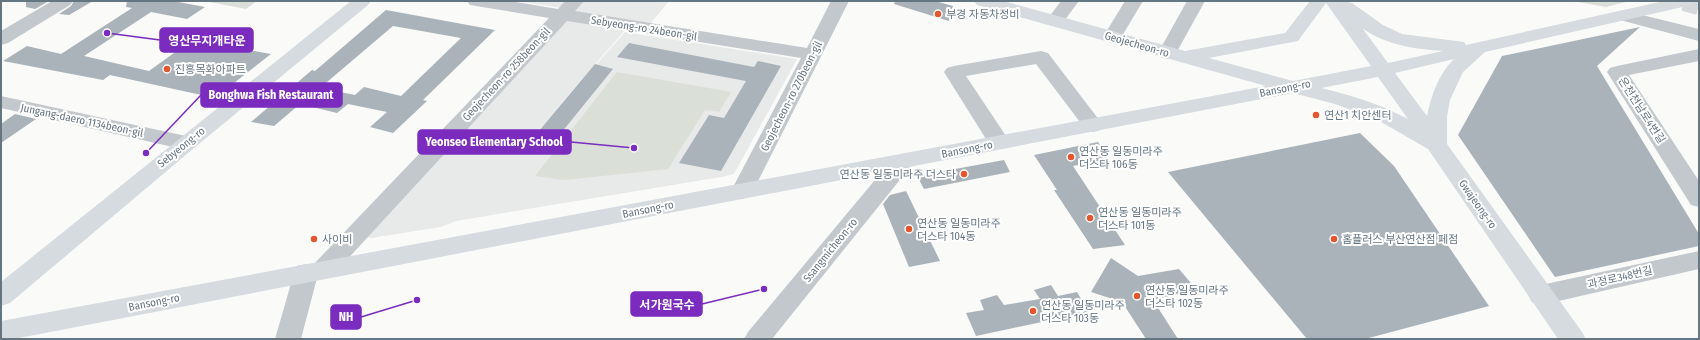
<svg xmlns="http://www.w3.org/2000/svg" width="1700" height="340" viewBox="0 0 1700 340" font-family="'Fira Sans Condensed','Noto Sans KR',sans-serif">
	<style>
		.built { fill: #e8e9e9 }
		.green { fill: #dadfd7 }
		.building { fill: #aab3b9; fill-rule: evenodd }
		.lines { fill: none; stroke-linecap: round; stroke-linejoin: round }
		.highway-tunnel { stroke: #d5d9db; stroke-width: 20; stroke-dasharray: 20 10; stroke-linecap: butt }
		.minor { fill: #c3c8cc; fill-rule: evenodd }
		.major { fill: #d6dbdf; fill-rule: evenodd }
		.poi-dot { fill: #e4572e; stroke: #fff; stroke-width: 1.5 }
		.labels { text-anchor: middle; stroke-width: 4; stroke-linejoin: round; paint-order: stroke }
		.poi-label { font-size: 11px; fill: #657683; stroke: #fff; text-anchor: start }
		.street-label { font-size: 11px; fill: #657683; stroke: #fff }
		.leader { fill: none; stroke: #7b2cbf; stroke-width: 1.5 }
		.callout-dot { fill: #7b2cbf; stroke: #fff; stroke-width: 1.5 }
		.callout { fill: #7b2cbf; stroke: #7b2cbf; stroke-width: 1.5 }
		.callout-label { font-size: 12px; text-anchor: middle; font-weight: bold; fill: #fff }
	</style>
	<rect width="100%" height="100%" fill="#fafaf8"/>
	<path class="built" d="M516 1H669L651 23 633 21 533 135 625 32 797 59 734 174 721 177 456 221 441 227 371 238 362 236 569 9Z"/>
	<g class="green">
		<path d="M204 1H257L246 9Z"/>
		<path d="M1572 1H1630L1606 7Z"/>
		<path d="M617 72 731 92 719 112 705 110 668 169 565 180 535 176Z"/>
	</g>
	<g class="building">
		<path d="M26 1H49L35 9 26 7Z"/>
		<path d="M74 1H93L69 15 59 14 71 6Z"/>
		<path d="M127 1H173L205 7 187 19 151 12 84 56 149 71 192 40 271 54 215 98 110 75 103 80 3 61 27 46 61 54 132 8 126 7Z"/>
		<path d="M895 1H935L953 6 949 21 894 4Z"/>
		<path d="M386 10 495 30 423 100 427 101 393 133 370 127 387 112 348 104 337 113 300 104 274 126 251 122 312 70 315 71ZM393 26 461 38 401 96 364 87 355 95 320 88Z"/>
		<path d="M1640 27 1597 66 1699 234V246L1555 277 1458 135 1502 56Z"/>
		<path d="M629 43 754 67 758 61 781 66 721 171 679 163 709 115 724 118 746 81 617 57Z"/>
		<path d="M595 64 613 69 544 154 524 149Z"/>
		<path d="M15 114 36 119 1 143V124Z"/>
		<path d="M1360 133 1394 166 1489 306 1365 339H1307L1168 172Z"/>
		<path d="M1098 142 1109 159 1073 166 1125 245 1093 249 1054 190H1057L1034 155Z"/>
		<path d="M1004 160 1010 172 924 189 917 176Z"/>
		<path d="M906 191 940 261 909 267 883 204 890 195Z"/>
		<path d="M1111 258 1138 276 1179 269 1196 289 1153 300 1178 339H1146L1122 302 1091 292Z"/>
		<path d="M1051 285 1058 296 1077 292 1089 312 976 336 966 313 984 310 980 300 997 295 1004 305 1040 299 1034 290Z"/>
	</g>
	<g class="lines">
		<path class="highway-tunnel" d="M1684 1 1699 5"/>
		<g class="minor">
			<path d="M52 1H73L70 5 8 43 1 45V31Z"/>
			<path d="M467 1H510L558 9 565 1H584L575 11 807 48 831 1H849L753 191 750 196 742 199 734 196 731 191 801 58 567 21 331 277 322 279 317 278 301 339H275L294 273 297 266 306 264 312 266 549 18 476 6 470 5Z"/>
			<path d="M1061 1H1079L1061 25 1055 26 1049 25 1046 21Z"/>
			<path d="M1125 1H1143L1119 41 1112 43 1105 41 1103 37Z"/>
			<path d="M1187 1H1205L1174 57 1167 59 1160 57 1158 53Z"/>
			<path d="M1626 11 1699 29V41L1620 20 1617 16 1620 12Z"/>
			<path d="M1699 49V61L1629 75 1699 181V207L1691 205 1607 72 1610 68 1617 66Z"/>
			<path d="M1041 51 1048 53 1103 125 1100 130 1093 132 1086 130 1036 64 966 76 1010 142 1007 147 999 149 991 147 944 72 947 68 954 66Z"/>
			<path d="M1 96 186 136 194 138 197 143 194 148 186 150 1 108Z"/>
			<path d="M903 154 911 156 914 161 911 166 772 339H744L748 332 895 156Z"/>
			<path d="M1699 251V269L1541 305 1532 302 1528 295 1532 288 1541 285Z"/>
		</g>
		<g class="major">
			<path d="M351 1H371L368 5 194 148 10 303 1 306V282Z"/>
			<path d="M974 1H1003L1185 51 1285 33 1310 1H1343L1352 3 1383 25 1402 34 1464 42 1466 45 1664 1H1696L1693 5 1687 6 1485 52 1463 72 1450 100 1447 116V144L1582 332 1586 339H1558L1428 149 1376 119 1335 104 1293 93 14 339H1V321L1266 86 977 5ZM1326 3 1371 66 1293 81 1209 58 1298 41ZM1363 29C1387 45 1414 49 1443 51L1388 63ZM1454 59C1439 73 1431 96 1427 116L1395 73ZM1378 77 1408 119C1380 104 1351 95 1321 88Z"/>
		</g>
	</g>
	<g class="poi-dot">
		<circle cx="938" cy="14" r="4"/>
		<circle cx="167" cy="69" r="4"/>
		<circle cx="1316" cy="115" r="4"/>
		<circle cx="1071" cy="157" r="4"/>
		<circle cx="964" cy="174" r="4"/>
		<circle cx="1090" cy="218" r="4"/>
		<circle cx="909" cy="229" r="4"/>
		<circle cx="314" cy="239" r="4"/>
		<circle cx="1334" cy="239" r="4"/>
		<circle cx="1137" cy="296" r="4"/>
		<circle cx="1033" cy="311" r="4"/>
	</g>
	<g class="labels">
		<g class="poi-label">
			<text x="946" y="18">부경 자동차정비</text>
			<text x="175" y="73">진흥목화아파트</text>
			<text x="1324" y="119">연산1 치안센터</text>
			<text x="1079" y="155">연산동 일동미라주<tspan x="1079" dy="13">더스타 106동</tspan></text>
			<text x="956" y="178" text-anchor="end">연산동 일동미라주 더스타</text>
			<text x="1098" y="216">연산동 일동미라주<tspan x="1098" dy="13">더스타 101동</tspan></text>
			<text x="917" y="227">연산동 일동미라주<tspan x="917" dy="13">더스타 104동</tspan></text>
			<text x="322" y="243">사이비</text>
			<text x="1342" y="243">홈플러스 부산연산점 페점</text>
			<text x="1145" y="294">연산동 일동미라주<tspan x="1145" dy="13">더스타 102동</tspan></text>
			<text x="1041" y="309">연산동 일동미라주<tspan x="1041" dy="13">더스타 103동</tspan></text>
		</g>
		<g class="street-label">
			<text transform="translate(644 28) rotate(9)" y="4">Sebyeong-ro 24beon-gil</text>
			<text transform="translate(1137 44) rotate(16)" y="4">Geojecheon-ro</text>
			<text transform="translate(506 74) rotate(-47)" y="4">Geojecheon-ro 258beon-gil</text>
			<text transform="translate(1285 88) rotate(-11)" y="4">Bansong-ro</text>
			<text transform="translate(791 96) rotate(-63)" y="4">Geojecheon-ro 270beon-gil</text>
			<text transform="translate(1642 110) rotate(57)" y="4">온천천남로4번길</text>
			<text transform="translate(82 120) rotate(12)" y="4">Jungang-daero 1134beon-gil</text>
			<text transform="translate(181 147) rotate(-39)" y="4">Sebyeong-ro</text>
			<text transform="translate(967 149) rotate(-11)" y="4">Bansong-ro</text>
			<text transform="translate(1478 204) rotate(55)" y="4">Gwajeong-ro</text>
			<text transform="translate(648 209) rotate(-11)" y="4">Bansong-ro</text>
			<text transform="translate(830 250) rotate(-51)" y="4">Ssangmicheon-ro</text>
			<text transform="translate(1620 277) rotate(-13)" y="4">과정로348번길</text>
			<text transform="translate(154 302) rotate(-11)" y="4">Bansong-ro</text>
		</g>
	</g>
	<path class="leader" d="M107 33L160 40M146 153L201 95M634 148L571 142M764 289L702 304M417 300L361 317"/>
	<g class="callout-dot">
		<circle cx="107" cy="33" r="4"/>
		<circle cx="146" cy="153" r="4"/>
		<circle cx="634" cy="148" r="4"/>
		<circle cx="764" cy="289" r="4"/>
		<circle cx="417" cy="300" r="4"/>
	</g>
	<g class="callout">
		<rect x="160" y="28" width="93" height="24" rx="4"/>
		<rect x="201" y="83" width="141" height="24" rx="4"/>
		<rect x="418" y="130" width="153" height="24" rx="4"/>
		<rect x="631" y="292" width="71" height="24" rx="4"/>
		<rect x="331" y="305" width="30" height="24" rx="4"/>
	</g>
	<g class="callout-label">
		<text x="207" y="45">영산무지개타운</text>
		<text x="271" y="99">Bonghwa Fish Restaurant</text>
		<text x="494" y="146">Yeonseo Elementary School</text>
		<text x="667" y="309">서가원국수</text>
		<text x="346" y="321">NH</text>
	</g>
	<rect width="1700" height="340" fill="none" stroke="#657683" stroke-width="4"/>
</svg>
